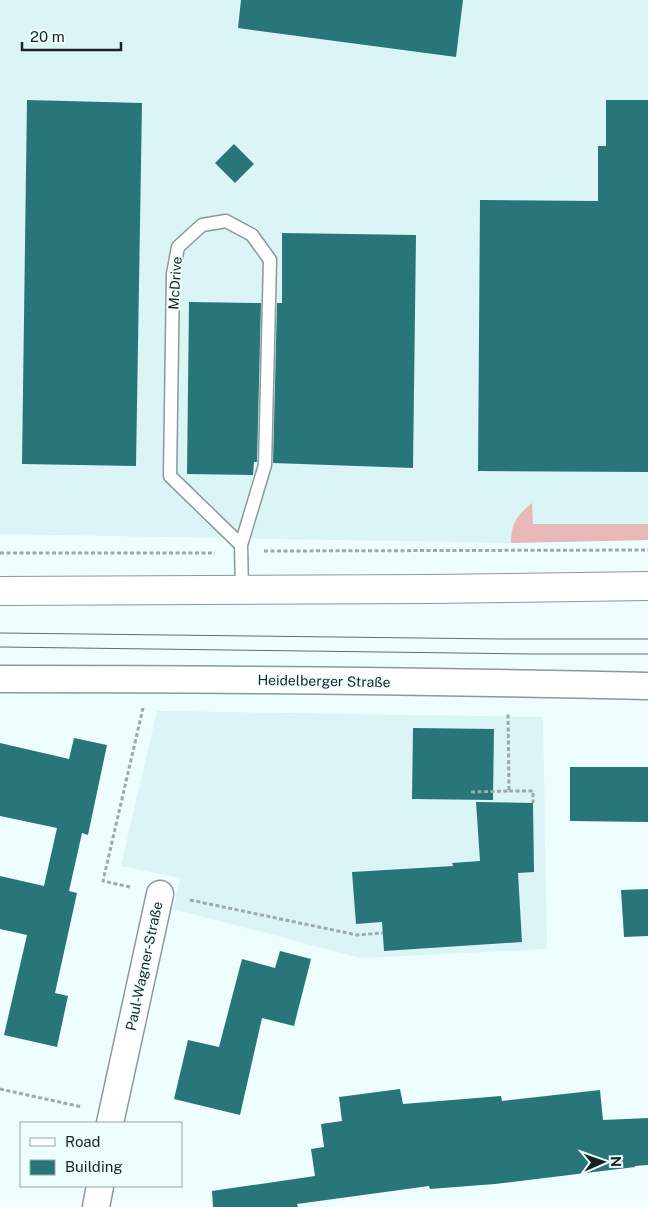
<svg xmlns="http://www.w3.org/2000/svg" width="648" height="1207" viewBox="0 0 648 1207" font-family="'Public Sans',sans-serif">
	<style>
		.built { fill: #dbf4f6 }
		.green { fill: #e7b8b7 }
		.building { fill: #28767a }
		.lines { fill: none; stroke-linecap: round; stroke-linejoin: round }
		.service-casing { stroke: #8b999a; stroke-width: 15 }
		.minor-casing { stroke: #8b999a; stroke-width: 29 }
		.tertiary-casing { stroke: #8b999a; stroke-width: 30 }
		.path { stroke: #9eaaaa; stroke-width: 3; stroke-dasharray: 4 2.5; stroke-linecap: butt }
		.service { stroke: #fff; stroke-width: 12 }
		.minor { stroke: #fff; stroke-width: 26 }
		.tertiary { stroke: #fff; stroke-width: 28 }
		.tram { stroke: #636c6d; stroke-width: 1 }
		.labels { text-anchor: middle; stroke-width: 4; stroke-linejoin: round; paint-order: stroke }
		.street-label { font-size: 14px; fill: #1c2222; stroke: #eefdfe }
	</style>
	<rect width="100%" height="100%" fill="#eefdfe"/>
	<g class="built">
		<path d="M0 0H648V540L511 543 0 534Z"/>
		<path d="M157 711 543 717 547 949 361 958 173 909 180 878 121 866Z"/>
	</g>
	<path class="green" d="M532 503 533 524H648V540L511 543C511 524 517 515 532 503Z"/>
	<g class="building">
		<path d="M241 0H463L456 57 238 28Z"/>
		<path d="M27 100 142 103 136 466 22 464Z"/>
		<path d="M606 100H648V472L478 471 480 200 598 201V146H606Z"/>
		<path d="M234 144 254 164 235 183 215 163Z"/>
		<path d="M282 233 416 235 413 468 273 463 277 303H282Z"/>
		<path d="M189 302 261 303 257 462H254L253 475 187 474Z"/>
		<path d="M413 728 494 729 493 800 412 799Z"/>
		<path d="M74 738 107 745 88 835 82 833 69 891 77 893 55 993 68 996 57 1047 4 1035 27 935 0 929V876L44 886 57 828 0 816V743L69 759Z"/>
		<path d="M570 767H648V822L570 821Z"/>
		<path d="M476 802 533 803 534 872 518 873 522 942 384 951 382 922 356 924 352 872 453 866 452 863 480 861Z"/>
		<path d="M648 889V936L624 937 621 890Z"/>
		<path d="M280 951 311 959 294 1026 262 1018 240 1115 174 1099 188 1040 219 1047 242 959 275 968Z"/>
		<path d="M400 1089 403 1104 501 1096 502 1101 600 1090 603 1120 648 1118V1165L635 1166V1167L495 1184 430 1189 429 1186 297 1204 298 1207H213L212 1191 315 1176 311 1149 324 1147 321 1124 342 1121 339 1097Z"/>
	</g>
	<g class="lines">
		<defs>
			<path id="service" d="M241 545 170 476 173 274 178 247 202 225 226 221 252 235 270 260 265 465 241 545 242 590"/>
			<g id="minor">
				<path d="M0 679C216 679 432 681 648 686"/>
				<path d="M110 1123 160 894"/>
				<path d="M96 1207 100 1186"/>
			</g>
			<path id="tertiary" d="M0 591 431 589 648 586"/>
		</defs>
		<use href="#service" class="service-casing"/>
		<use href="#minor" class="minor-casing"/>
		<use href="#tertiary" class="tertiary-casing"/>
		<g class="path">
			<path d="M264 551 648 550"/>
			<path d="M0 553H215"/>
			<path d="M509 791H533V803"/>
			<path d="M471 792 509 791 508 713"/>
			<path d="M130 887 103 881 143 708"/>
			<path d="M190 900 357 935 383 933"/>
			<path d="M0 1089 82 1107"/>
		</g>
		<use href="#service" class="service"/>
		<use href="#minor" class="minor"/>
		<use href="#tertiary" class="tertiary"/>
		<g class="tram">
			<path d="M0 633 503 639H648"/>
			<path d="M0 647 533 654H648"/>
		</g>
	</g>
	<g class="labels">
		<g class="street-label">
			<text transform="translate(175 283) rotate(-86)" y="5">McDrive</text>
			<text transform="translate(324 681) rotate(1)" y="5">Heidelberger Straße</text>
			<text transform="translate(144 966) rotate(-78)" y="5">Paul-Wagner-Straße</text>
		</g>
	</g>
	<rect x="20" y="1122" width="162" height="65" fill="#eefdfe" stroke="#9aa5a6"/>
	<rect x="30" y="1138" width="25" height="8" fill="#ffffff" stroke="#9aa5a6"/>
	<text x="65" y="1147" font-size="15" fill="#1c2222">Road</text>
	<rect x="30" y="1160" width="25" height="15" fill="#28767a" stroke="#9aa5a6"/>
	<text x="65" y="1172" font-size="15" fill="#1c2222">Building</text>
	<g transform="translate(603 1162) rotate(88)" stroke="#eefdfe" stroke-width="4" paint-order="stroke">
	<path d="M0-4L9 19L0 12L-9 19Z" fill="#1c2222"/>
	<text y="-8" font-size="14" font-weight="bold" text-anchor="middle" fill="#1c2222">N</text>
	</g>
	<path d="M22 42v8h99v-8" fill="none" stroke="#1c2222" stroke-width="2.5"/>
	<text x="30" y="42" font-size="15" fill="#1c2222" stroke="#eefdfe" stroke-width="4" paint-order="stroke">20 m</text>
</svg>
